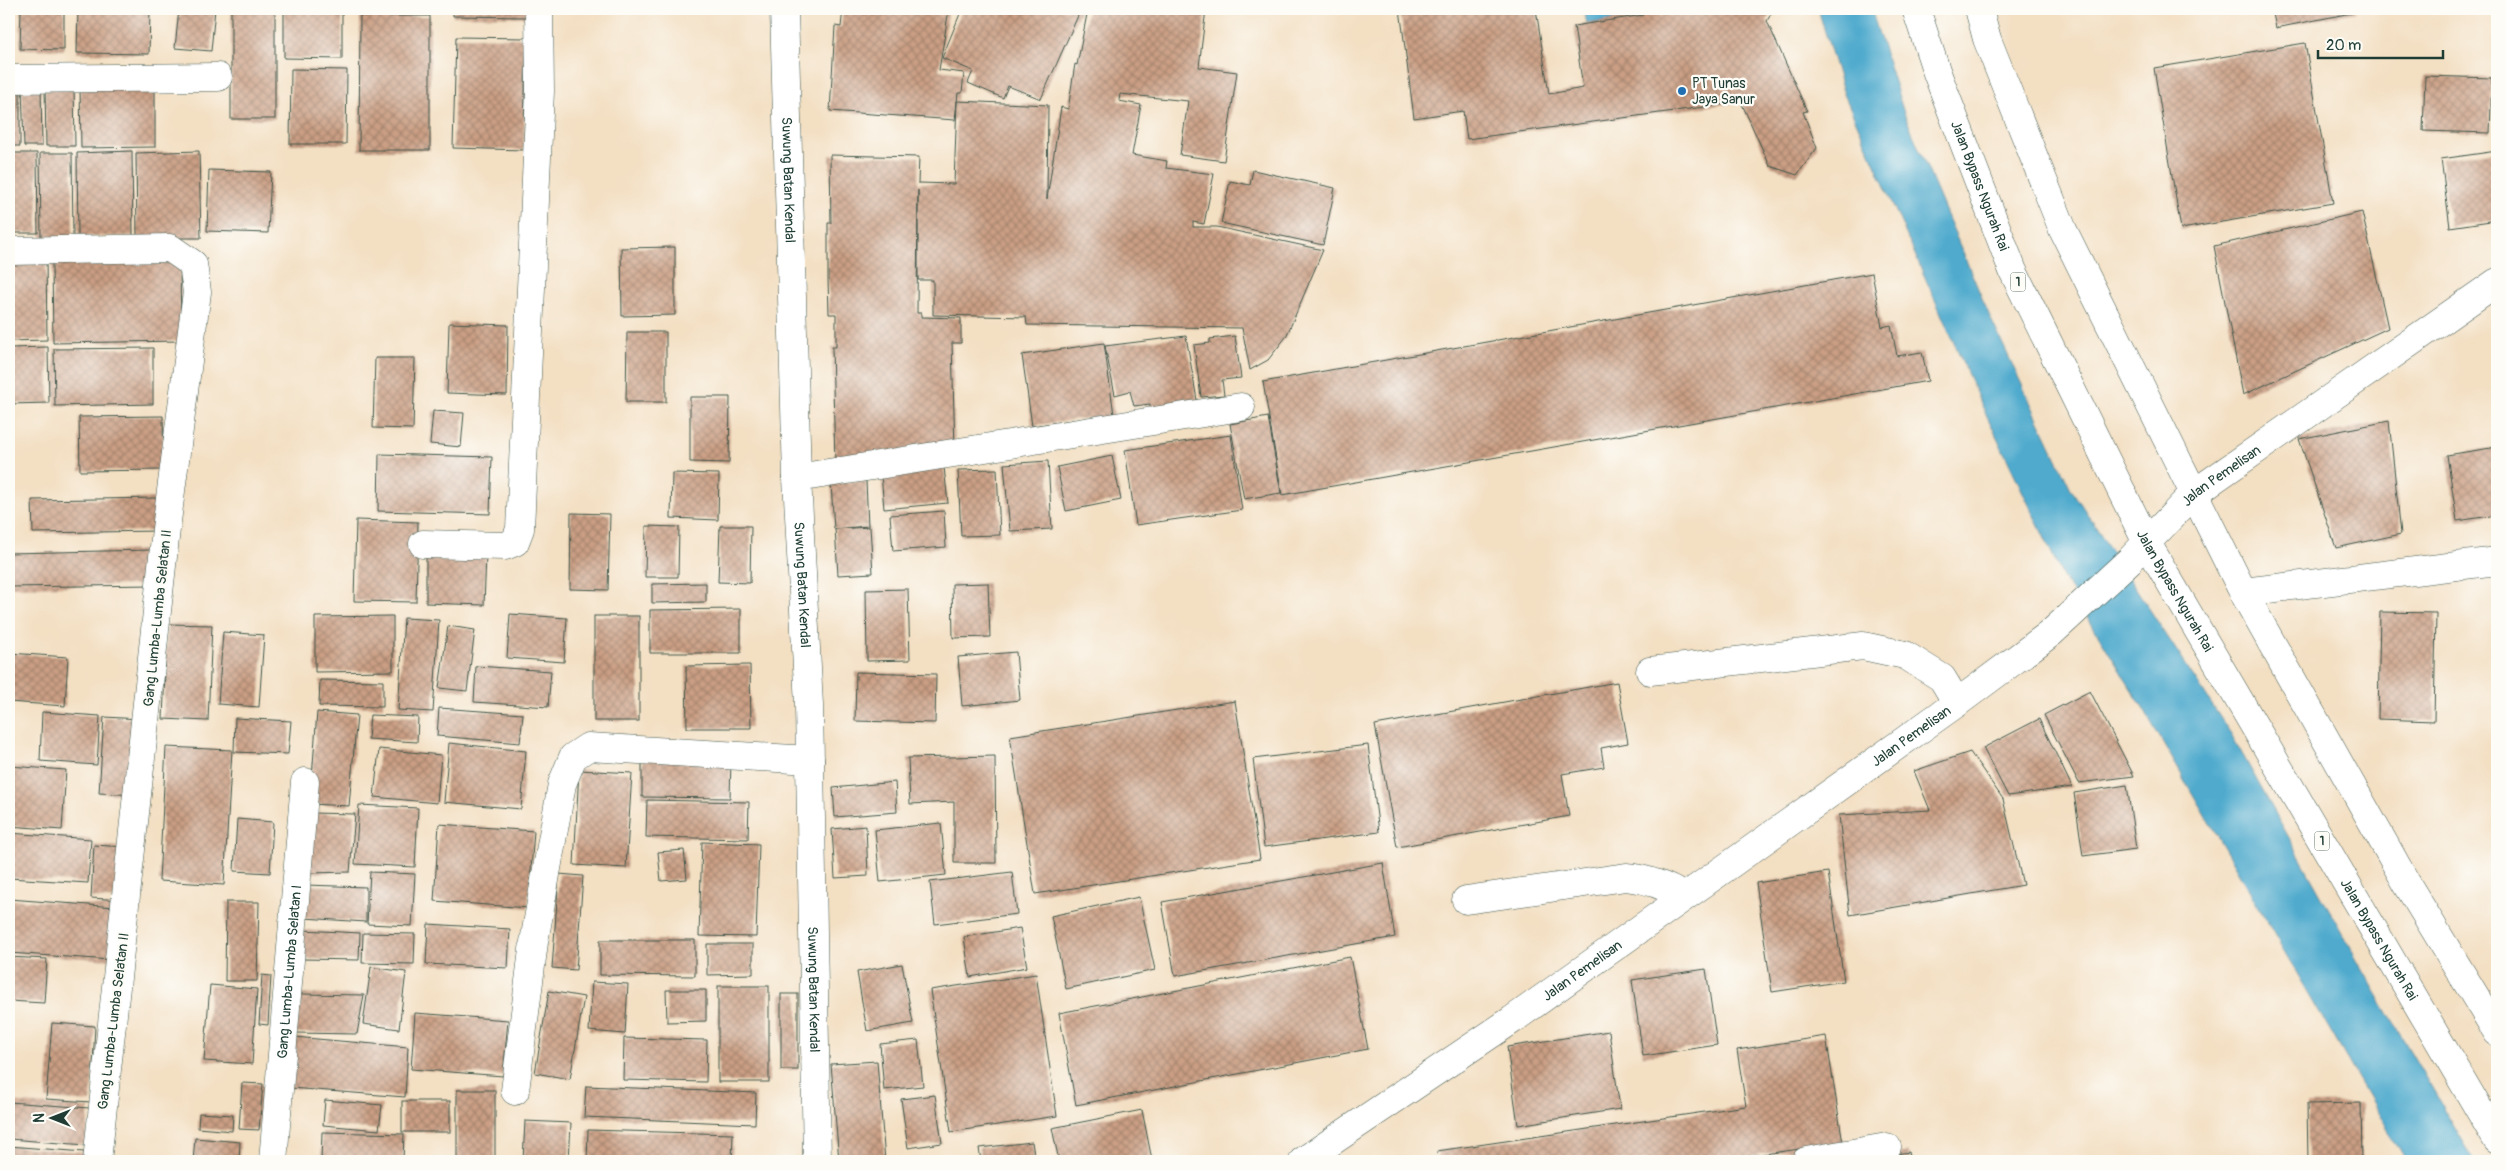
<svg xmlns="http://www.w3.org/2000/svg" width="2506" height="1170" viewBox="0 0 2506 1170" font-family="Pangolin,sans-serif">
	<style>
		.water { fill: #4faacd; stroke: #377480 }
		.building { fill: url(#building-cross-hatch) }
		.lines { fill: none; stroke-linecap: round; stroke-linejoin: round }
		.minor-casing { stroke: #3f5549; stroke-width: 29 }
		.highway-casing { stroke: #3f5549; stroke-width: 29 }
		.minor { stroke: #fff; stroke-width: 28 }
		.highway { stroke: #fff; stroke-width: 28 }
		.poi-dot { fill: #1f6fb2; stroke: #fdfcf7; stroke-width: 2 }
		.labels { text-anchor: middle; stroke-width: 4.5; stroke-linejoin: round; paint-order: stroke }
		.shield { fill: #fdfcf7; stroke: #62766e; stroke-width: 1 }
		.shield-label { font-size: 12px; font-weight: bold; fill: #1f3d34 }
		.poi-label { font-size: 14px; fill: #1f3d34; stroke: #fdfcf7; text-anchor: start }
		.street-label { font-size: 14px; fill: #1f3d34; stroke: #fdfcf7 }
	</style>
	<defs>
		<pattern id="building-cross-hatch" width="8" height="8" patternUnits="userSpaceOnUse" patternTransform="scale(1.25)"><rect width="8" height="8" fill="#cb9f84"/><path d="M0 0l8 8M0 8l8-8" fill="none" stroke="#a4836d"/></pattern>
	</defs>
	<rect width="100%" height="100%" fill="#fdfcf7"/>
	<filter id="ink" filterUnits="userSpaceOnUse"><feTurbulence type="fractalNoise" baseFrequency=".02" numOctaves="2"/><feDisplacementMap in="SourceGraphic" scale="10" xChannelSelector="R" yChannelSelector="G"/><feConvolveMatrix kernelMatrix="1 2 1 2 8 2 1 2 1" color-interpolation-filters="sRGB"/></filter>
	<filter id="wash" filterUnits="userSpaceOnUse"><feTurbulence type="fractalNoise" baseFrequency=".0096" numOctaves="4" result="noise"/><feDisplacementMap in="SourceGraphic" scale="20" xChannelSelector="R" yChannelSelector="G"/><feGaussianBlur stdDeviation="1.12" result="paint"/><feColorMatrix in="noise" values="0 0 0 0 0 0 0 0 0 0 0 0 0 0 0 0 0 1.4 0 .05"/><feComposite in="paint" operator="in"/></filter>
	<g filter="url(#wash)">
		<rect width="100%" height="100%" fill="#f3dfc2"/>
		<g class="water">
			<path d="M1584 9H1642L1643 15 1587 24Z"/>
			<path d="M1818 9H1871L1904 113 1990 317 2071 489 2231 734 2363 970 2474 1161H2406L2144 710 2063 577 1977 395 1844 94Z"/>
		</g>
		<g id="blocks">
			<g class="building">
				<path d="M21 9H64V50L20 49Z"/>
				<path d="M78 9H150L149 54 77 53Z"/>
				<path d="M179 9H215L211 51 175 48Z"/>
				<rect x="231" y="9" width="44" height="110"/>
				<path d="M284 9H342V59L284 58Z"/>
				<path d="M453 9H526V17L453 16Z"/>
				<path d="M843 9H949L939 70 964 73 962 93H958L955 120 830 111 835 26 841 27Z"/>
				<path d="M962 9H1081L1041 99 1008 86 1003 98 968 83 973 71 942 58Z"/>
				<path d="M1088 9H1206L1199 67 1237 72 1224 161 1180 155 1188 101 1120 94 1119 101 1141 105 1132 155 1167 161 1166 168 1214 174 1204 224 1193 222V227H1217L1323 250 1286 337 1268 360 1250 370 1242 328 1027 325 1026 317 933 315V280H918V190L917 313H921V317L961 318V343H952L955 450 835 463 832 347H836V314H829L828 279V223H831L830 155 919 157 918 183 954 184 957 101 1048 105 1047 199 1061 107 1068 109 1075 64 1077 65Z"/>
				<path d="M1400 9H1536L1549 94 1583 88 1574 26 1643 15 1642 9H1674V11L1694 9H1767L1772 12 1767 21 1807 111 1803 112 1817 148 1797 175 1770 166 1741 102 1467 139 1463 111 1414 118Z"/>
				<path d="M2272 9H2355L2356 12 2276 28Z"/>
				<path d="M360 16H430V150H359Z"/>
				<path d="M456 37 526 38 524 150 453 148Z"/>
				<path d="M2305 43 2333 203 2181 229 2154 68Z"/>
				<path d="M291 69 347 70 346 144H290Z"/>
				<path d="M2425 76 2492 78 2490 133 2423 131Z"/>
				<path d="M155 85V147L81 148 80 87Z"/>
				<path d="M74 86 75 146H46L45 87Z"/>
				<path d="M41 87 42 146H24L22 88Z"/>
				<rect x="9" y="89" width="11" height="57"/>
				<path d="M132 151 133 236 78 237 77 153Z"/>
				<path d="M199 151 201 238H137L136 153Z"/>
				<path d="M2497 151V220L2450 227 2441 159Z"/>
				<path d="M9 153H37L38 233H9Z"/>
				<path d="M40 153H72L73 237 41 238Z"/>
				<path d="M209 170 271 172 268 233 207 231Z"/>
				<path d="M1253 170 1335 188 1323 245 1221 223 1230 181 1250 185Z"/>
				<path d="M2362 212 2388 328 2243 395 2214 246Z"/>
				<path d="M675 247V315L622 316 621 248Z"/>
				<path d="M46 256 47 340 9 341V257Z"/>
				<path d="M180 260 181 341 53 343 52 262Z"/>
				<path d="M1872 273 1882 327 1891 325 1897 356 1922 352 1928 381 1282 495 1263 382Z"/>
				<path d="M449 323 508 325 507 395 447 393Z"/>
				<path d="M627 332H666V402H626Z"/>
				<path d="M1186 336 1198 406 1150 414V404L1134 406 1130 391 1115 395 1105 346Z"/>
				<path d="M1235 336 1241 378 1222 380 1224 395 1201 397 1194 345 1210 343V339Z"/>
				<path d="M1104 343 1115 422 1087 418 1032 426 1022 355Z"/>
				<path d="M48 347 49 403 9 404V348Z"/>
				<path d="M153 348V404L55 406 54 349Z"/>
				<path d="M375 358H415L413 429 373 428Z"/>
				<path d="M690 397H730L729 463 690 462Z"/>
				<path d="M433 411 464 413 461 447 430 444Z"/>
				<path d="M163 416 164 470 80 471 79 417Z"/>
				<path d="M1268 417 1281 493 1244 499 1230 424Z"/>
				<path d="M2389 421 2401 534 2336 548 2299 439Z"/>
				<path d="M1231 435 1242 510 1136 525 1125 450Z"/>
				<path d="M2497 447V515L2457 521 2447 455Z"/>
				<path d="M379 454 492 457 490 514 378 511Z"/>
				<path d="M1112 456 1121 500 1066 511 1057 467Z"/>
				<path d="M1048 461 1052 529 1010 531 1004 464Z"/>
				<path d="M944 467 948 503 884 509 881 473Z"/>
				<path d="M997 469 1000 535 961 536 958 470Z"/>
				<path d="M672 473 719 474 718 520 671 518Z"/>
				<path d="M866 481 868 526 834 529 831 483Z"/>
				<path d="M159 498V531L33 533 32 500Z"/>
				<path d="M944 511 946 547 893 551 890 515Z"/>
				<path d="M571 513 610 514 608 590 570 589Z"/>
				<path d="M356 520 418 522 416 602 354 601Z"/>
				<path d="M646 526 679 527 678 577H645Z"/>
				<path d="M720 526H751L750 583 718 582Z"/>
				<path d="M870 527 873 573 838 575 835 529Z"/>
				<path d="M152 550 153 585 9 587V553Z"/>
				<path d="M426 554 486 555 484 605 426 603Z"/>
				<path d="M706 583V602L652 603V584Z"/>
				<path d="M988 583 990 637 953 638 952 584Z"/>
				<path d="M908 589 910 660 867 661 866 590Z"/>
				<path d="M741 609V653H650V610Z"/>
				<path d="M2380 612 2436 613 2434 721 2378 719Z"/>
				<path d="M510 614 567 618 564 662 507 658Z"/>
				<path d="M393 616V671L315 672V617Z"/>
				<rect x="594" y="616" width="45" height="105"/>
				<path d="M404 618 439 620 433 712 398 710Z"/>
				<path d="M167 624 212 625 208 721 163 719Z"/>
				<path d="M448 626 475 630 467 691 439 688Z"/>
				<path d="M223 632 264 635 259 707 218 704Z"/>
				<path d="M1016 652 1020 700 962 706 958 657Z"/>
				<path d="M9 653 68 657 65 706 9 702Z"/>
				<path d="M750 665 751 728H687L686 666Z"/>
				<path d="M476 666 551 671 548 707 474 702Z"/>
				<path d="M856 672 936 674 935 723 855 721Z"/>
				<path d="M320 680 383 681V707L319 706Z"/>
				<path d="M1617 682 1628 743 1601 748 1604 767 1562 774 1569 816 1397 847 1375 725Z"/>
				<path d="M2090 691 2134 776 2079 783 2044 715Z"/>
				<path d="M1235 701 1260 859 1035 894 1010 736Z"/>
				<path d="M439 708 523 714 520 743 437 736Z"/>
				<path d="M42 712 100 716 97 765 40 761Z"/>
				<path d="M317 712 357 715 349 806 310 804Z"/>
				<path d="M370 715 418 717 417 742 368 739Z"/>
				<path d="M104 717 141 719 135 795 99 793Z"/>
				<path d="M235 718 291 721 288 754 234 752Z"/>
				<path d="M2039 719 2072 787 2008 796 1983 748Z"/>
				<path d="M449 743 526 751 521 809 444 802Z"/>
				<path d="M1368 745 1379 832 1264 847 1253 759Z"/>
				<path d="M166 747 232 750 224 885 159 881Z"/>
				<path d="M379 749 441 755 437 803 374 797Z"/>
				<path d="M1970 752 2003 799 2023 885 1850 915 1839 815 1930 810 1914 771Z"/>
				<path d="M995 756 996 863H954V802L910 804 908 758Z"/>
				<path d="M642 758 731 760 730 798 642 797Z"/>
				<path d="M9 766 66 770 62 830 9 826Z"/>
				<path d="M579 770 632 773 626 868 574 865Z"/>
				<path d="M895 782 897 812 835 817 833 788Z"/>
				<path d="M2127 785 2136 849 2083 856 2074 793Z"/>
				<path d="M647 800 749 802 748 839 646 837Z"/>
				<path d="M359 805 418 808 415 867 355 864Z"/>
				<path d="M312 813 355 814 350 872 310 873Z"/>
				<path d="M237 819 273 822 270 873 234 871Z"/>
				<path d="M941 823 946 875 880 882 875 830Z"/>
				<path d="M439 824 534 831 528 908 434 901Z"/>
				<path d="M866 826 868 876 835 878 832 829Z"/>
				<path d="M9 833 91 839 88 883 9 878Z"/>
				<path d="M702 842 759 844 756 937 699 936Z"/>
				<path d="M94 845 125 847 121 900 91 898Z"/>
				<path d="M684 850 687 879 661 881 658 852Z"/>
				<path d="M1383 863 1395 937 1175 976 1162 902Z"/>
				<path d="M370 872 415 874 412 926 367 924Z"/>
				<path d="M1012 872 1017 914 935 924 930 882Z"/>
				<path d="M1828 872 1844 981 1772 992 1756 883Z"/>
				<path d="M559 874 583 876 576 970 552 968Z"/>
				<path d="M305 885 366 887V922L304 918Z"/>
				<path d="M1139 897 1155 970 1066 989 1051 916Z"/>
				<path d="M9 899 115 907 111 960 9 953Z"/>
				<path d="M226 902H259L257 981H225Z"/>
				<path d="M428 924 510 929 508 968 426 964Z"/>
				<path d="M1020 928 1027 967 970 977 964 937Z"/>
				<path d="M303 930 360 933 359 960 302 959Z"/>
				<path d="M363 933 415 934 414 964 362 963Z"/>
				<path d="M600 940H695V976L600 975Z"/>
				<path d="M707 944H753V974L707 975Z"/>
				<path d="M9 957 47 959 44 1003 9 1001Z"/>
				<path d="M1350 957 1368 1049 1076 1105 1059 1013Z"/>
				<path d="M902 964 913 1023 867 1031 857 972Z"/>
				<path d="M371 967 406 972 399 1029 363 1024Z"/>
				<path d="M1706 969 1717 1045 1643 1056 1632 980Z"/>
				<path d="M1036 974 1057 1116 951 1132 930 990Z"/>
				<path d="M262 975 271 976 268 1025 259 1024Z"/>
				<path d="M592 982 628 984 625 1034 589 1031Z"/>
				<path d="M210 985 257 989 252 1064 204 1061Z"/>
				<rect x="718" y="986" width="51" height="96"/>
				<path d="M666 990H706V1021L667 1022Z"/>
				<path d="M549 991 584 997 570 1079 535 1073Z"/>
				<path d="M300 994 364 995 357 1034 295 1033Z"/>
				<rect x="781" y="994" width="17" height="76"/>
				<path d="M415 1013 508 1020 503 1076 411 1069Z"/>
				<path d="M52 1023 95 1026 91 1102 46 1099Z"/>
				<path d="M1609 1031 1620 1109 1518 1125 1507 1047Z"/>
				<path d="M1826 1036 1843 1143 1714 1161H1438L1437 1151 1746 1106 1737 1050Z"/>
				<path d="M294 1037 408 1047 405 1097 290 1088Z"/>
				<path d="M624 1038 707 1040 706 1082 623 1080Z"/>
				<path d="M918 1040 923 1086 884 1090 880 1044Z"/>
				<path d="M877 1061 885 1161H839L831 1064Z"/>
				<path d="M242 1083 263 1084 259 1130 239 1129Z"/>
				<path d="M586 1086 756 1093 755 1124 584 1117Z"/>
				<rect x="457" y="1090" width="38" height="71"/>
				<path d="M935 1095 942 1143 908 1148 901 1099Z"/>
				<path d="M325 1100 382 1105 379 1130 323 1125Z"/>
				<rect x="402" y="1101" width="48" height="31"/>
				<path d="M9 1102 89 1108 86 1145 9 1139Z"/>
				<path d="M2361 1103 2362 1161H2308L2307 1104Z"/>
				<path d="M1142 1110 1152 1160 1059 1161 1052 1128Z"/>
				<path d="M199 1113 233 1115 232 1131 198 1128Z"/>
				<path d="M525 1121 571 1123 569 1161H523Z"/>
				<path d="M588 1130 733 1134 732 1161H587Z"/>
				<path d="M322 1132 404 1134 403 1161H321Z"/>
				<path d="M195 1138 240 1142 239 1161H193Z"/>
				<path d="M1032 1142 1035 1161H981L979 1148Z"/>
				<path d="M9 1146 84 1152 83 1161H9Z"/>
				<path d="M1909 1152 1911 1161H1859V1160Z"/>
			</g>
		</g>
	</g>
	<g filter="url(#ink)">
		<use href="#blocks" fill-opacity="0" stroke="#3f5549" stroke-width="1"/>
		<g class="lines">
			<defs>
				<g id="minor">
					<path id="s1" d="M784 9 797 478 809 705 817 1161"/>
					<path d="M9 79 218 77"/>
					<path d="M9 251 170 248 193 264 197 292 166 529 97 1161"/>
					<path d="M797 478 1241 407"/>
					<path d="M423 544 505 546 515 542 520 529 540 91 539 9"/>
					<path d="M2243 592 2497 561"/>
					<path d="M1650 671 1863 646 1905 655 1942 678 1957 703"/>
					<path d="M1466 900 1626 877C1647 879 1665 885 1684 897"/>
					<path d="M515 1091 534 942 562 784 573 757 588 747 810 760"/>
					<path id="s2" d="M273 1161 305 782"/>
					<path id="s3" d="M1303 1161 1512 1020 1957 703 2051 633 2130 560 2193 494 2497 282"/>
					<path d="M1806 1161 1887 1147"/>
				</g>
				<g id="highway">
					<path id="s4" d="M1916 9 1937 73 2013 271 2147 543 2497 1140"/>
					<path d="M1979 9 1987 39 2063 230 2243 592 2407 884 2497 1032"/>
				</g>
			</defs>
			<use href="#minor" class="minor-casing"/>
			<use href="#highway" class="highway-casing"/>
			<use href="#minor" class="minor"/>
			<use href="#highway" class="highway"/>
		</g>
	</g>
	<circle class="poi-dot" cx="1682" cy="91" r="5"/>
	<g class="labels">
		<g class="shield">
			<rect x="2010.5" y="272.5" width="15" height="19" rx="4"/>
			<rect x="2314.5" y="831.5" width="15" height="19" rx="4"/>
		</g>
		<g class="shield-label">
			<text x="2018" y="286">1</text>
			<text x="2322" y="845">1</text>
		</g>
		<g class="poi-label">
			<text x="1692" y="88">PT Tunas<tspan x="1692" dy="16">Jaya Sanur</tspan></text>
		</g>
		<g class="street-label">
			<text dy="5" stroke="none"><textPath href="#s1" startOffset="171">Suwung Batan Kendal</textPath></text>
			<text dy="5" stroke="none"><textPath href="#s4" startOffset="188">Jalan Bypass Ngurah Rai</textPath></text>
			<text dy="5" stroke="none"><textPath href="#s3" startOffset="1148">Jalan Pemelisan</textPath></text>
			<text dy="5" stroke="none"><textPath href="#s1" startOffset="576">Suwung Batan Kendal</textPath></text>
			<text dy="5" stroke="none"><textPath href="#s4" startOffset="638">Jalan Bypass Ngurah Rai</textPath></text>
			<text transform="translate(157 618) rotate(-84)" y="5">Gang Lumba-Lumba Selatan II</text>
			<text dy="5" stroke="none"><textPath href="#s3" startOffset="742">Jalan Pemelisan</textPath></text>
			<text dy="5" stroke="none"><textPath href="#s4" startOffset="1042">Jalan Bypass Ngurah Rai</textPath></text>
			<text dy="5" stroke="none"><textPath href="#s3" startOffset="338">Jalan Pemelisan</textPath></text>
			<text dy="5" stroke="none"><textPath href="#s2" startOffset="190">Gang Lumba-Lumba Selatan I</textPath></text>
			<text dy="5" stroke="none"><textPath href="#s1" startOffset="981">Suwung Batan Kendal</textPath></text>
			<text transform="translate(113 1021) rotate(-83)" y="5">Gang Lumba-Lumba Selatan II</text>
		</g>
	</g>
	<rect width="2506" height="1170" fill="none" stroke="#fdfcf7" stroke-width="30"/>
	<g transform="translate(52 1118) rotate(270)" stroke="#fdfcf7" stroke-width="4" paint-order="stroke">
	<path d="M0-4L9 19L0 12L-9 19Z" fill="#1f3d34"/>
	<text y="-8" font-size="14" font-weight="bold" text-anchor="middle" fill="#1f3d34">N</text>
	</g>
	<path d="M2318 50v8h125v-8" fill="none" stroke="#1f3d34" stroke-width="2.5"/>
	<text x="2326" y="50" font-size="15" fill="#1f3d34" stroke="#fdfcf7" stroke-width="4" paint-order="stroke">20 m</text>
</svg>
